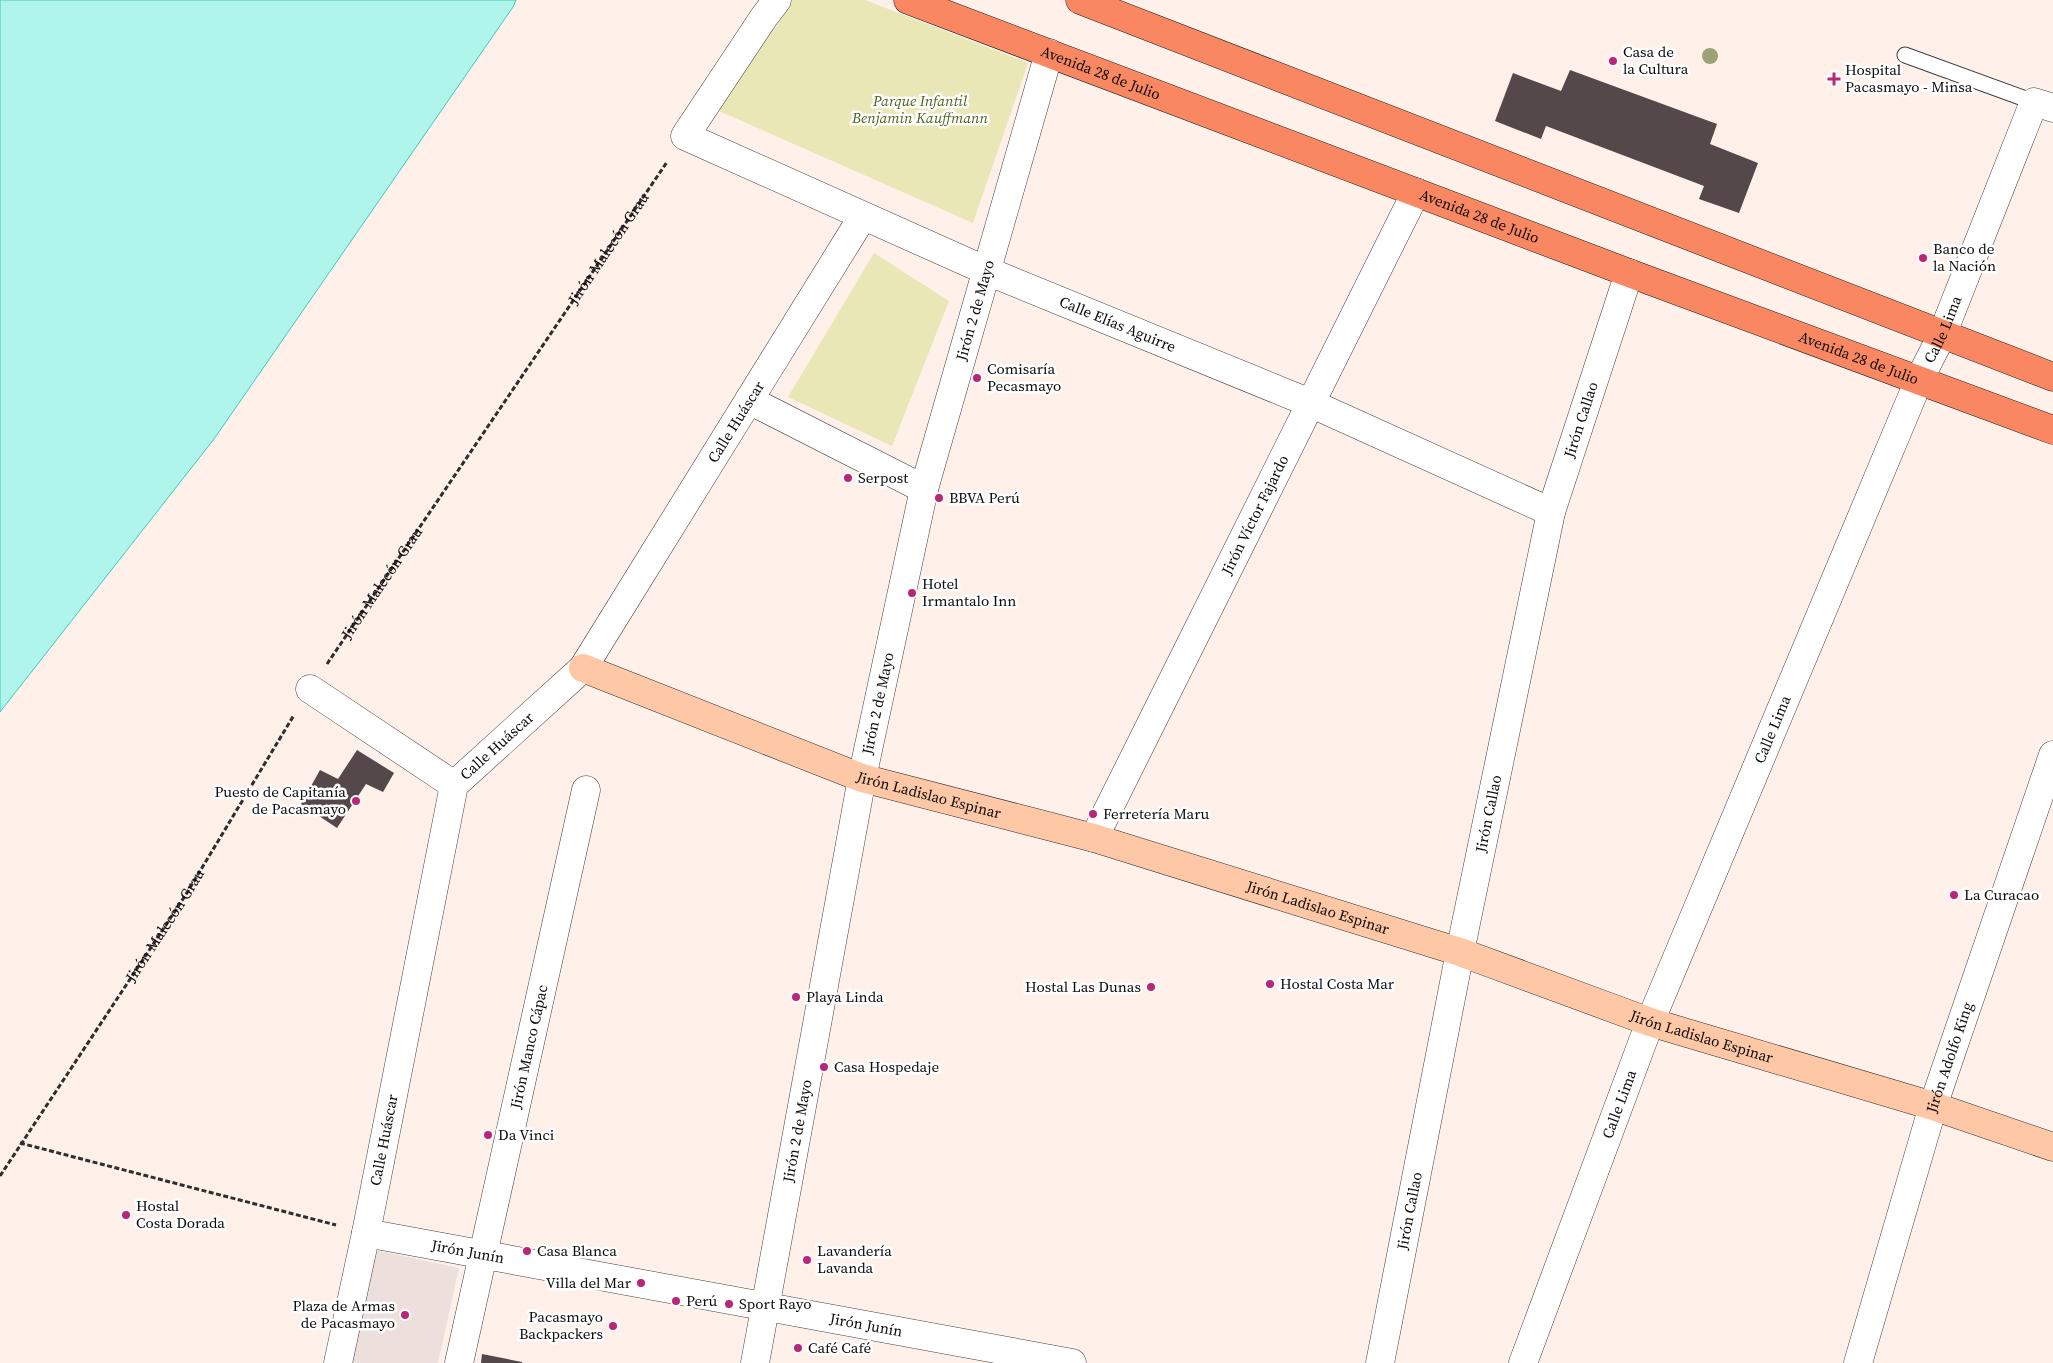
<svg xmlns="http://www.w3.org/2000/svg" width="2053" height="1363" viewBox="0 0 2053 1363" font-family="'Source Serif 4',serif">
	<style>
		.green { fill: #e8e7b5 }
		.plaza { fill: #eddfdb }
		.water { fill: #b0f5ec; stroke: #38ccbb }
		.building { fill: #54484a }
		.lines { fill: none; stroke-linecap: round; stroke-linejoin: round }
		.service-casing { stroke: #3f3f3f; stroke-width: 17 }
		.minor-casing { stroke: #3f3f3f; stroke-width: 29 }
		.tertiary-casing { stroke: #3f3f3f; stroke-width: 29 }
		.secondary-casing { stroke: #2e2e2e; stroke-width: 29 }
		.primary-casing { stroke: #1d1d1d; stroke-width: 29 }
		.path { stroke: #2e2e2e; stroke-width: 3; stroke-dasharray: 5 2.5; stroke-linecap: butt }
		.service { stroke: #fff; stroke-width: 15 }
		.minor { stroke: #fff; stroke-width: 28 }
		.tertiary { stroke: #fff; stroke-width: 28 }
		.secondary { stroke: #fec7a6; stroke-width: 28 }
		.primary { stroke: #f88762; stroke-width: 28 }
		.tree { fill: #9ea279 }
		.poi-dot { fill: #ba2578; stroke: #fff; stroke-width: 2 }
		.labels { text-anchor: middle; stroke-width: 5; stroke-linejoin: round; paint-order: stroke }
		.poi-label { font-size: 15px; fill: #0c0c0c; stroke: #fff; text-anchor: start }
		.street-label { font-size: 15px; fill: #0c0c0c; stroke: #fff }
		.park-label { font-size: 15px; font-style: italic; fill: #4f621d; stroke: #fff }
	</style>
	<rect width="100%" height="100%" fill="#fff0ea"/>
	<g class="green">
		<path d="M793 0H865L1028 63 973 223 719 111Z"/>
		<path d="M874 253 949 301 892 446 788 397Z"/>
	</g>
	<path class="plaza" d="M375 1250 459 1268 438 1363H351Z"/>
	<path class="water" d="M0 0H516L513 7 214 439 0 712Z"/>
	<g class="building">
		<path d="M1570 70 1717 124 1710 144 1758 163 1739 213 1699 199 1704 186 1546 126 1541 139 1495 121 1513 73 1561 91Z"/>
		<path d="M357 750 394 773 383 792 366 784 337 828 301 804 320 770 338 779Z"/>
		<path d="M482 1354 522 1362V1363H481Z"/>
	</g>
	<g class="lines">
		<defs>
			<path id="service" d="M1905 55 2034 102"/>
			<g id="minor">
				<path id="s3" d="M777 0 764 17 685 136 987 271 1310 403 1551 512"/>
				<path d="M749 400 924 489"/>
				<path d="M310 689 454 785"/>
				<path id="s4" d="M1094 838 1416 192"/>
				<path d="M338 1363 366 1233"/>
				<path id="s5" d="M459 1363 586 790"/>
				<path id="s6" d="M755 1363 862 778 924 489 1049 53"/>
				<path id="s7" d="M1380 1363 1460 952 1551 512 1629 273"/>
				<path id="s8" d="M1523 1363 1650 1022 1919 380 1942 335 2034 102 2053 108"/>
				<path id="s9" d="M1858 1363 1933 1106 2053 755"/>
			</g>
			<g id="tertiary">
				<path id="s10" d="M863 216 583 668 454 785 366 1233 1072 1363"/>
			</g>
			<g id="secondary">
				<path id="s11" d="M583 668 862 778 1094 838 1460 952 1650 1022 1933 1106 2053 1147"/>
			</g>
			<g id="primary">
				<path id="s12" d="M908 0 1629 273 2053 430"/>
				<path d="M1080 0 2053 377"/>
			</g>
		</defs>
		<use href="#service" class="service-casing"/>
		<use href="#minor" class="minor-casing"/>
		<use href="#tertiary" class="tertiary-casing"/>
		<use href="#secondary" class="secondary-casing"/>
		<use href="#primary" class="primary-casing"/>
		<g class="path">
			<path id="s1" d="M327 664 667 162"/>
			<path d="M20 1143 336 1225"/>
			<path id="s2" d="M0 1176 185 896 294 715"/>
		</g>
		<use href="#service" class="service"/>
		<use href="#minor" class="minor"/>
		<use href="#tertiary" class="tertiary"/>
		<use href="#secondary" class="secondary"/>
		<use href="#primary" class="primary"/>
	</g>
	<circle class="tree" cx="1710" cy="56" r="8"/>
	<g class="poi-dot">
		<circle cx="1613" cy="61" r="5"/>
		<path d="M1831.5 71.5h5v5h5v5h-5v5h-5v-5h-5v-5h5z"/>
		<circle cx="1923" cy="258" r="5"/>
		<circle cx="977" cy="378" r="5"/>
		<circle cx="848" cy="478" r="5"/>
		<circle cx="939" cy="498" r="5"/>
		<circle cx="912" cy="593" r="5"/>
		<circle cx="356" cy="801" r="5"/>
		<circle cx="1093" cy="814" r="5"/>
		<circle cx="1954" cy="895" r="5"/>
		<circle cx="1270" cy="984" r="5"/>
		<circle cx="1151" cy="987" r="5"/>
		<circle cx="796" cy="997" r="5"/>
		<circle cx="824" cy="1067" r="5"/>
		<circle cx="488" cy="1135" r="5"/>
		<circle cx="126" cy="1215" r="5"/>
		<circle cx="527" cy="1251" r="5"/>
		<circle cx="807" cy="1260" r="5"/>
		<circle cx="641" cy="1283" r="5"/>
		<circle cx="676" cy="1301" r="5"/>
		<circle cx="729" cy="1304" r="5"/>
		<circle cx="405" cy="1315" r="5"/>
		<circle cx="613" cy="1326" r="5"/>
		<circle cx="798" cy="1348" r="5"/>
	</g>
	<g class="labels">
		<g class="poi-label">
			<text x="1623" y="57">Casa de<tspan x="1623" dy="17">la Cultura</tspan></text>
			<text x="1845" y="75">Hospital<tspan x="1845" dy="17">Pacasmayo - Minsa</tspan></text>
			<text x="1933" y="254">Banco de<tspan x="1933" dy="17">la Nación</tspan></text>
			<text x="987" y="374">Comisaría<tspan x="987" dy="17">Pecasmayo</tspan></text>
			<text x="858" y="483">Serpost</text>
			<text x="949" y="503">BBVA Perú</text>
			<text x="922" y="589">Hotel<tspan x="922" dy="17">Irmantalo Inn</tspan></text>
			<text x="346" y="797" text-anchor="end">Puesto de Capitanía<tspan x="346" dy="17">de Pacasmayo</tspan></text>
			<text x="1103" y="819">Ferretería Maru</text>
			<text x="1964" y="900">La Curacao</text>
			<text x="1280" y="989">Hostal Costa Mar</text>
			<text x="1141" y="992" text-anchor="end">Hostal Las Dunas</text>
			<text x="806" y="1002">Playa Linda</text>
			<text x="834" y="1072">Casa Hospedaje</text>
			<text x="498" y="1140">Da Vinci</text>
			<text x="136" y="1211">Hostal<tspan x="136" dy="17">Costa Dorada</tspan></text>
			<text x="537" y="1256">Casa Blanca</text>
			<text x="817" y="1256">Lavandería<tspan x="817" dy="17">Lavanda</tspan></text>
			<text x="631" y="1288" text-anchor="end">Villa del Mar</text>
			<text x="686" y="1306">Perú</text>
			<text x="739" y="1309">Sport Rayo</text>
			<text x="395" y="1311" text-anchor="end">Plaza de Armas<tspan x="395" dy="17">de Pacasmayo</tspan></text>
			<text x="603" y="1322" text-anchor="end">Pacasmayo<tspan x="603" dy="17">Backpackers</tspan></text>
			<text x="808" y="1353">Café Café</text>
		</g>
		<g class="street-label">
			<text dy="5" stroke="none"><textPath href="#s12" startOffset="206">Avenida 28 de Julio</textPath></text>
			<text dy="5" stroke="none"><textPath href="#s12" startOffset="611">Avenida 28 de Julio</textPath></text>
			<text dy="5" stroke="none"><textPath href="#s1" startOffset="502">Jirón Malecón Grau</textPath></text>
			<text dy="5" stroke="none"><textPath href="#s6" startOffset="1076">Jirón 2 de Mayo</textPath></text>
			<text dy="5" stroke="none"><textPath href="#s3" startOffset="636">Calle Elías Aguirre</textPath></text>
			<text dy="5" stroke="none"><textPath href="#s8" startOffset="1116">Calle Lima</textPath></text>
			<text dy="5" stroke="none"><textPath href="#s12" startOffset="1016">Avenida 28 de Julio</textPath></text>
			<text dy="5" stroke="none"><textPath href="#s7" startOffset="965">Jirón Callao</textPath></text>
			<text transform="translate(736 422) rotate(-58)" y="5">Calle Huáscar</text>
			<text dy="5" stroke="none"><textPath href="#s4" startOffset="361">Jirón Víctor Fajardo</textPath></text>
			<text dy="5" stroke="none"><textPath href="#s1" startOffset="98">Jirón Malecón Grau</textPath></text>
			<text dy="5" stroke="none"><textPath href="#s6" startOffset="671">Jirón 2 de Mayo</textPath></text>
			<text dy="5" stroke="none"><textPath href="#s8" startOffset="681">Calle Lima</textPath></text>
			<text transform="translate(497 746) rotate(-42)" y="5">Calle Huáscar</text>
			<text dy="5" stroke="none"><textPath href="#s11" startOffset="369">Jirón Ladislao Espinar</textPath></text>
			<text dy="5" stroke="none"><textPath href="#s7" startOffset="560">Jirón Callao</textPath></text>
			<text dy="5" stroke="none"><textPath href="#s11" startOffset="774">Jirón Ladislao Espinar</textPath></text>
			<text dy="5" stroke="none"><textPath href="#s2" startOffset="300">Jirón Malecón Grau</textPath></text>
			<text dy="5" stroke="none"><textPath href="#s11" startOffset="1179">Jirón Ladislao Espinar</textPath></text>
			<text dy="5" stroke="none"><textPath href="#s5" startOffset="324">Jirón Manco Cápac</textPath></text>
			<text dy="5" stroke="none"><textPath href="#s9" startOffset="319">Jirón Adolfo King</textPath></text>
			<text dy="5" stroke="none"><textPath href="#s8" startOffset="276">Calle Lima</textPath></text>
			<text dy="5" stroke="none"><textPath href="#s6" startOffset="236">Jirón 2 de Mayo</textPath></text>
			<text transform="translate(384 1140) rotate(-79)" y="5">Calle Huáscar</text>
			<text dy="5" stroke="none"><textPath href="#s7" startOffset="155">Jirón Callao</textPath></text>
			<text dy="5" stroke="none"><textPath href="#s10" startOffset="1266">Jirón Junín</textPath></text>
			<text dy="5" stroke="none"><textPath href="#s10" startOffset="1671">Jirón Junín</textPath></text>
		</g>
		<g class="park-label">
			<text x="920" y="106">Parque Infantil<tspan x="920" dy="17">Benjamin Kauffmann</tspan></text>
		</g>
	</g>
</svg>
